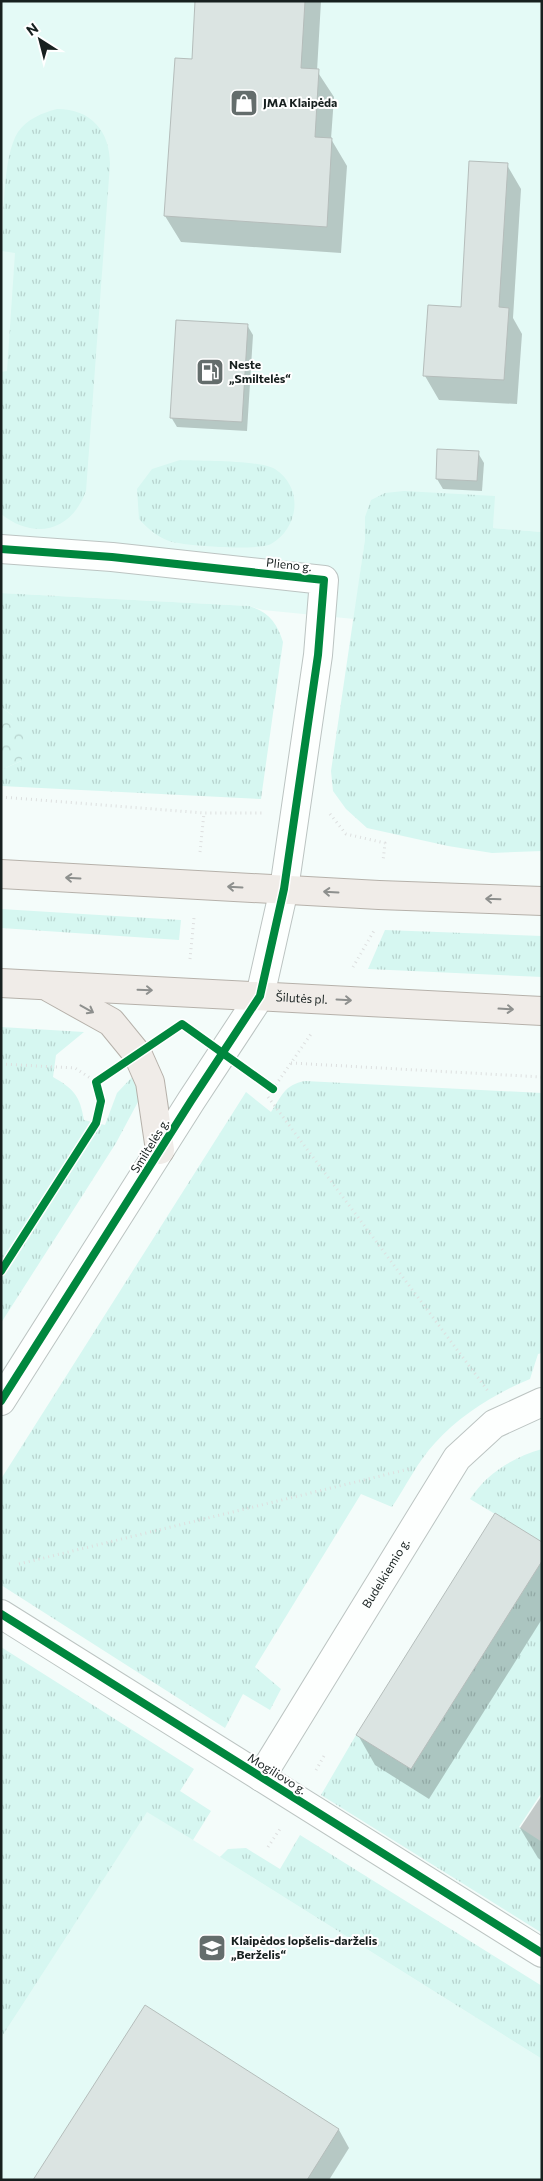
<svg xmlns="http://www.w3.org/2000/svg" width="543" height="2181" viewBox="0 0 543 2181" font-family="Commissioner,sans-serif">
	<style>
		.built { fill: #e4faf6 }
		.grass { fill: url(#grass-tufts) }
		.forest { fill: url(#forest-crowns) }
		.shadow { fill: #0003 }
		.building { fill: #dbe4e2; stroke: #b5bdbb }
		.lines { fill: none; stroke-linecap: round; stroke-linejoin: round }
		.street-casing { stroke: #bcc4c2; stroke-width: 30 }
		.secondary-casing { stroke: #bcc4c2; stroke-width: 30 }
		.primary-casing { stroke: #b6b1aa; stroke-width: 30 }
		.path { stroke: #dddfdf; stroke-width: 3; stroke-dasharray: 1 4; stroke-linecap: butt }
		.street { stroke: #fdfffe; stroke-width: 28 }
		.secondary { stroke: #fdfffe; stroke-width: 28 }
		.primary { stroke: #f0ece8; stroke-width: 28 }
		.cycleway-casing { stroke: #fff; stroke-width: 11 }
		.cycleway { stroke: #00873e; stroke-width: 8 }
		.oneway { stroke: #8e908e }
		.labels { text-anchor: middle; stroke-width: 4; stroke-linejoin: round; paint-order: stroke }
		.poi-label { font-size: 12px; font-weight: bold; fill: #17201f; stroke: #fff; text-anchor: start }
		.street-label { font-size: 12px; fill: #17201f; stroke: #fff }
	</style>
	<defs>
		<pattern id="grass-tufts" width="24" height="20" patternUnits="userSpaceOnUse" patternTransform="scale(1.25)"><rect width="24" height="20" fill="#d6f7f1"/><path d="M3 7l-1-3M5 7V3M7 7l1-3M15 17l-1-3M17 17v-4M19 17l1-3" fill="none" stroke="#b7d3ce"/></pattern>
		<pattern id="forest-crowns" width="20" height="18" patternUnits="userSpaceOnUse" patternTransform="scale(1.25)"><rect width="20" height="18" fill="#d6f7f1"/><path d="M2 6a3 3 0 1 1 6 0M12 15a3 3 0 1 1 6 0" fill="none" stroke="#b7d3ce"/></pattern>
	</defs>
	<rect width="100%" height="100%" fill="#f4fcfa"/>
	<g class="built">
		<path d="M1 1H542V532L493 528 494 496 365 517V539L354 619 263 610 249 606 1 593Z"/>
		<path d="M147 1811 542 2059V2180H1V2038Z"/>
	</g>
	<g class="grass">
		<path d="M57 109C91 109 110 131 110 164L86 491C71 532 34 540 1 514V372L7 371 15 253 2 251C4 220 2 157 18 132 27 119 42 113 57 109Z"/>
		<path d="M180 460C201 461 259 460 275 469 304 488 299 528 271 544 259 551 183 546 169 541 156 536 147 528 139 519L137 489 152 469Z"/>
		<path d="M404 491 495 496 493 528 542 532V851L492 853 448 846 367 828 346 809 333 791 331 771 365 539V517L371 500 385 493Z"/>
		<path d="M1 593 249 606C269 612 277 623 283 642L261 799 1 786V770L21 761 12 715 1 707Z"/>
		<path d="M1 909 181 920 179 940 1 928Z"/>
		<path d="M385 930 542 936V977L368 969Z"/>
		<path d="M1 1027 84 1032 56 1055 53 1077C74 1089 80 1096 84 1120L105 1125 117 1093 133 1076 136 1081 139 1100 116 1143 1 1323Z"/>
		<path d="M305 1081 542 1093V1353L538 1354 530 1379C496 1393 460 1415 435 1443 418 1461 406 1486 392 1507L361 1494 255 1667 281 1689 270 1710 243 1694 225 1728 1 1585V1479L246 1092 271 1112C282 1096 284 1085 305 1081Z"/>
		<path d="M542 1449V1542L470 1499C486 1474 513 1457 542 1449Z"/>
		<path d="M542 1561V1792L519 1827 542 1842V1933L321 1795 356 1735 411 1769Z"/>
		<path d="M1 1647 194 1769 180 1791 211 1811 193 1840 147 1812 1 2038Z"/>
		<path d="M300 1835 542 1986V2059L220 1857 228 1849 246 1848 280 1869Z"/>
	</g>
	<path class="forest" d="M1 707 12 715 32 736 21 761 1 770Z"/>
	<g class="shadow">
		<path d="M196 1H321L317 71 334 97 331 139 347 166 341 253 181 242 165 216 193 60Z"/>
		<path d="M507 165 521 189 513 318 522 334 517 404 439 400 425 376 462 309Z"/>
		<path d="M247 325 253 335 247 431 177 427 171 417Z"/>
		<path d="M439 451 478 453 484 463 482 491 443 489 437 479Z"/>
		<path d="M542 1544V1619L429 1799 375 1765 358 1735Z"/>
		<path d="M542 1795V1861L538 1858 520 1828Z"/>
		<path d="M145 2007 339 2130 349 2148 329 2180H35Z"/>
	</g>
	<g class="building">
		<path d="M195 1H305L301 68 319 69 315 137 332 138 327 227 164 216 175 58 192 59Z"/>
		<path d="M469 161 508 163 499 307 509 308 504 380 423 376 428 305 461 307Z"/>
		<path d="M176 320 248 324 242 422 170 418Z"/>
		<path d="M437 449 479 451 477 481 436 479Z"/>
		<path d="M495 1513 542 1542V1561L411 1769 356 1735Z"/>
		<path d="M145 2005 339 2129 307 2180H33Z"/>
	</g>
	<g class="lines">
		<defs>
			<g id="street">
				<path d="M1 549 112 557 324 580 318 655 284 889"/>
				<path d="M1 1614 542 1953"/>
				<path id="s1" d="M261 1777 457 1458 494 1424 542 1402"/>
			</g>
			<path id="secondary" d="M1 1401 191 1101 260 996 284 889"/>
			<g id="primary">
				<path d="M1 874 379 895 542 901"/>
				<path id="s2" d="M1 983 542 1011"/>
				<path d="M50 988 111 1022 138 1055 150 1082 160 1150"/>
			</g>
		</defs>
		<use href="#street" class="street-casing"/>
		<use href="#secondary" class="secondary-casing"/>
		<use href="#primary" class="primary-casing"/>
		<g class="path">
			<path d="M1 797 204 813H262"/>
			<path d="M330 814 346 834 385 843 383 861"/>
			<path d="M200 852 204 813"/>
			<path d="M190 959 194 918"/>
			<path d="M353 967 375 929"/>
			<path d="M291 1063 542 1077"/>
			<path d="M1 1064 75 1068 96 1082"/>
			<path d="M273 1089 311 1034"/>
			<path d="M268 1097 488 1391"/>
			<path d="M19 1564 409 1469"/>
			<path d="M316 1770 324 1756"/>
			<path d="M268 1847 280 1829"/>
		</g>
		<use href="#street" class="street"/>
		<use href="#secondary" class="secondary"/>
		<use href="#primary" class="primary"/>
		<defs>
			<g id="cycleway">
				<path d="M1 549 112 557 324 580 318 655 284 889 260 996 191 1101 1 1401"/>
				<path d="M1 1271 96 1123 101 1101 96 1082 182 1024 273 1089"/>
				<path d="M1 1614 542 1953"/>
			</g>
		</defs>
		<use href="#cycleway" class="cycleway-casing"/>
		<use href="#cycleway" class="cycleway"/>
	</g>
	<defs><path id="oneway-shaft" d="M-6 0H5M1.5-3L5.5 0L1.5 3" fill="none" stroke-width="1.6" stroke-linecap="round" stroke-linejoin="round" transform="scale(1.25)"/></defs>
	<g class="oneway">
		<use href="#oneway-shaft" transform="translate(73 878) rotate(-177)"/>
		<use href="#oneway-shaft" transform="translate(235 887) rotate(-177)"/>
		<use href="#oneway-shaft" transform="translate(331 892) rotate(-177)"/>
		<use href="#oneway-shaft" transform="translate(493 899) rotate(-178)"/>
		<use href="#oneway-shaft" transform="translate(145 990) rotate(2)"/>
		<use href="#oneway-shaft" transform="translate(344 1000) rotate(3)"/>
		<use href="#oneway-shaft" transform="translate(87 1009) rotate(29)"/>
		<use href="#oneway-shaft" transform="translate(506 1009) rotate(3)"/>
	</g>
	<defs>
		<symbol id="shop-square" viewBox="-11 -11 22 22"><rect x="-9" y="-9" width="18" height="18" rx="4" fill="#646d6c" stroke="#fff"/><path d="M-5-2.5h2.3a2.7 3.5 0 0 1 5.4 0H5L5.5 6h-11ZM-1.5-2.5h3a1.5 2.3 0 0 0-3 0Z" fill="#fff"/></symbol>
		<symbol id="fuel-square" viewBox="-11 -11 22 22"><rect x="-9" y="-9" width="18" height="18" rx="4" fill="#646d6c" stroke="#fff"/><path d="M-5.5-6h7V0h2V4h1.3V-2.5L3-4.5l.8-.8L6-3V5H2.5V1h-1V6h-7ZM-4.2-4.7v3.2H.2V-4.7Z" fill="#fff"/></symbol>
		<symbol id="school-square" viewBox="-11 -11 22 22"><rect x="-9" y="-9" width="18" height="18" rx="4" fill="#646d6c" stroke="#fff"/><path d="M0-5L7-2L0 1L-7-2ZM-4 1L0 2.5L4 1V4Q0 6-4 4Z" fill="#fff"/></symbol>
	</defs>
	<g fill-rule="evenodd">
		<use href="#shop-square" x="228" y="87" width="32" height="32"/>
		<use href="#fuel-square" x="194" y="356" width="32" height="32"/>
		<use href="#school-square" x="196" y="1932" width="32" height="32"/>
	</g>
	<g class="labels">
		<g class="poi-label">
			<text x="263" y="107">JMA Klaipėda</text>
			<text x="229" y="369">Neste<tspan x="229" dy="14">„Smiltelės“</tspan></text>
			<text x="231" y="1945">Klaipėdos lopšelis-darželis<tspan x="231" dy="14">„Berželis“</tspan></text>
		</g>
		<g class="street-label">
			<text transform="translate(289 565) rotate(6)" y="4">Plieno g.</text>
			<text dy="4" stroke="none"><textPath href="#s2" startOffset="301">Šilutės pl.</textPath></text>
			<text transform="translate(150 1146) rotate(-58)" y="4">Smiltelės g.</text>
			<text dy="4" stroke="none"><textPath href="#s1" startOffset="239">Budelkiemio g.</textPath></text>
			<text transform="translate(277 1774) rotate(32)" y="4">Mogiliovo g.</text>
		</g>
	</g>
	<rect width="543" height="2181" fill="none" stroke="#17201f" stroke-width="5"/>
	<g transform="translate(40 40) rotate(324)" stroke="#ffffff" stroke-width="4" paint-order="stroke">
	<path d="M0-4L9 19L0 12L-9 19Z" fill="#17201f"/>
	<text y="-8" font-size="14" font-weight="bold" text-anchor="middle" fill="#17201f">N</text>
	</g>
</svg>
